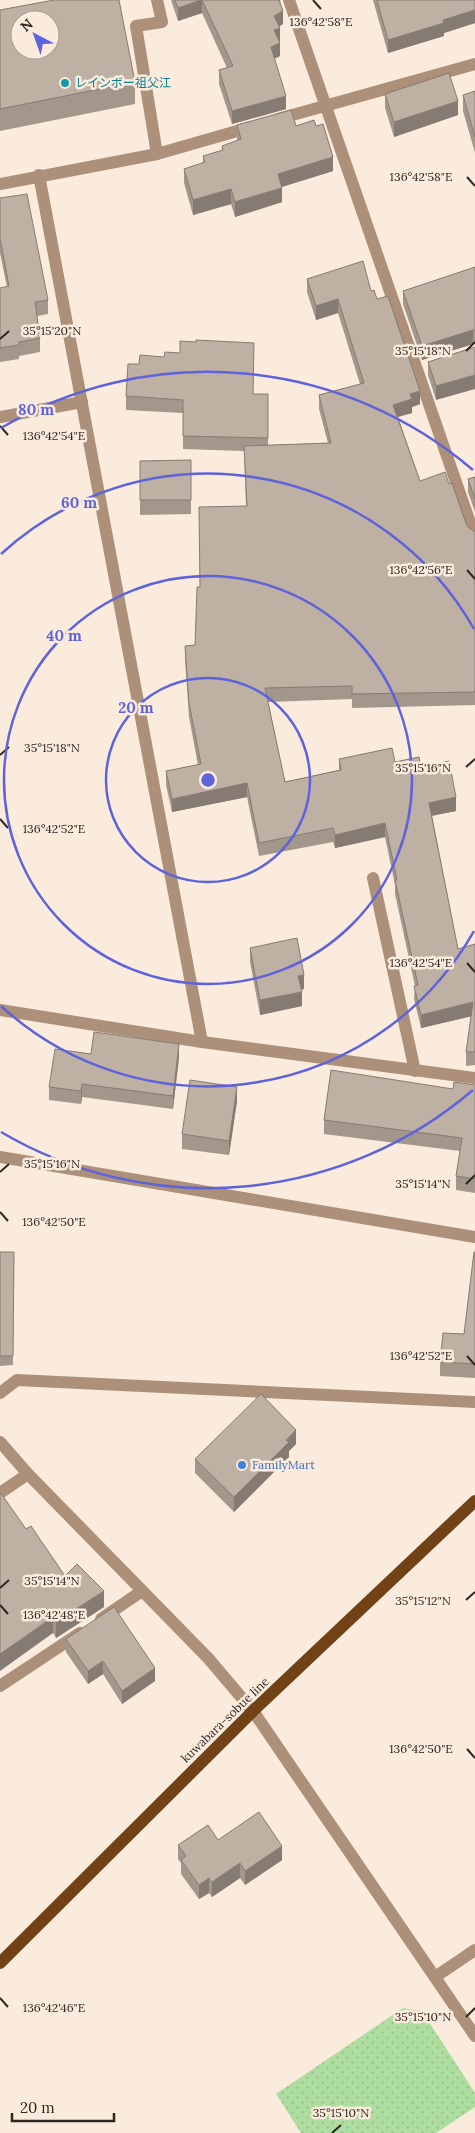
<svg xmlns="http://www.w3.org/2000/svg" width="475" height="2133" viewBox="0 0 475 2133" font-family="Lora,'Noto Sans JP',serif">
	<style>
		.grass { fill: url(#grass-dots) }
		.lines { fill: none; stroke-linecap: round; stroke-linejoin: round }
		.minor { stroke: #ac907a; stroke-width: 12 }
		.major { stroke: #724217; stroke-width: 12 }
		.wall { fill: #a3978c }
		.shaded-wall { fill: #857b72 }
		.building { fill: #beb0a3; stroke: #857b72; fill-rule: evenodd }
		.ticks { fill: none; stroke: #2d2722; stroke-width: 2 }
		.ring { fill: none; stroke: #5f63db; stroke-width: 2.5 }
		.culture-dot { fill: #0f9aa8; stroke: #faebdd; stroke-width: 2 }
		.shop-dot { fill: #3f7fe0; stroke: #faebdd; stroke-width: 2 }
		.labels { text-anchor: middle; stroke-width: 5; stroke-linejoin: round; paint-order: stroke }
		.culture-label { font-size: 12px; fill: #0d838f; stroke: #faebdd; text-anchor: start }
		.shop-label { font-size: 12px; fill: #366cbe; stroke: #faebdd; text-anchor: start }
		.street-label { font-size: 12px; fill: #2d2722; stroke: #faebdd }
		.ticks-label { font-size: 12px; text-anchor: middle; fill: #2d2722; stroke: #faebdd; stroke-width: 5; stroke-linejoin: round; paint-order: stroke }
		.centre { fill: #5f63db; stroke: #faebdd; stroke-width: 2.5 }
		.ring-label { font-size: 15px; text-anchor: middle; font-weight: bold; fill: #5f63db; stroke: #faebdd; stroke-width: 5; stroke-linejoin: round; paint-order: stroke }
	</style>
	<defs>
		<pattern id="grass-dots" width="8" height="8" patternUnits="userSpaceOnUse" patternTransform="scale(1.25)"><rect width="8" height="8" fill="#aedda0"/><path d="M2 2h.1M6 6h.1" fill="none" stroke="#96be8a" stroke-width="1.8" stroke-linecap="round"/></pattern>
	</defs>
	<rect width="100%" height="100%" fill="#faebdd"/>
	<path class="grass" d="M403 2008 422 2011 475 2093V2107L436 2133H301L276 2094Z"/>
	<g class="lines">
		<g class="minor">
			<path d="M289 0 475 537"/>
			<path d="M278 119 475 64"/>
			<path d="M157 154 136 26 162 22 157 0"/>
			<path d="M39 175 202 1042"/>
			<path d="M0 184 157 154 251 127"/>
			<path d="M0 417 82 402"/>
			<path d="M373 878 415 1071"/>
			<path d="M0 1010 202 1042 475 1078"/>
			<path d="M0 1157 475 1237"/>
			<path d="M0 1393 17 1380 475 1402"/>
			<path d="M0 1442 28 1474 208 1658 253 1711 475 2036"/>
			<path d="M0 1493 28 1474"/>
			<path d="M101 1619 142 1591"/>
			<path d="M0 1686 80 1633"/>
			<path d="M435 1977 475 1950"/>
		</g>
		<path class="major" d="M0 1963 253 1711 475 1501"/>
	</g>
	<g class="wall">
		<path d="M171 0H281L280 1 283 24 280 26V56L274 59 286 109 232 124 219 84V70L227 68 202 13 178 21Z"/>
		<path d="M373 0H475V23L444 33V36L388 53Z"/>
		<path d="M0 10 135 82V104L0 131Z"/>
		<path d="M475 91V153L463 111V95Z"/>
		<path d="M385 94 458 115 394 137 385 108Z"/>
		<path d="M237 125 296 126 333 171 282 187V202L235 217 231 204 193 215 184 183V169L203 163V156L222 150V146L237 141Z"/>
		<path d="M0 198 48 300V314L37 316 40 338V352L19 356V359L0 362V288L7 287 0 253Z"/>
		<path d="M475 267V344H473L422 360 403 304V291Z"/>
		<path d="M307 279 371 291 377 299 420 404 412 407V413L398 417 420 481 449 484 467 526 473 531H475V705L352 708V699L268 702 285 782 339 770V759L395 762 421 767 456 811 432 816 458 949 475 944V1065L466 1066V1052L471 1016 421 1028 414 999 415 986 395 894V885L385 837 335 848 333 842 259 856 247 797 172 812 166 785V771L198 765 189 717 185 659V646L195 645 200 587 246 506 244 451 183 449V413L126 410V396L139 364 180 353 253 394H268V445L328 443 319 409V395L360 384 338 313 316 320 307 292Z"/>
		<path d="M475 347 436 400 428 375V362Z"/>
		<path d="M191 460V514L140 515V461Z"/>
		<path d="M475 477V512L468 492V479Z"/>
		<path d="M250 948 304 989 301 990 302 1006 260 1015 250 962Z"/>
		<path d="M91 1054 179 1057 173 1109 82 1097 81 1104 49 1100V1087Z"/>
		<path d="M475 1085V1193L456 1190V1176L460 1151 324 1134V1120L453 1089Z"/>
		<path d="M237 1101 229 1155 182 1149V1134Z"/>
		<path d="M0 1252H14L13 1365 0 1366Z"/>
		<path d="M475 1252V1378L440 1376V1362L464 1334Z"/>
		<path d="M296 1444 289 1451V1457L234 1512 195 1473V1459Z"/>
		<path d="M26 1529 65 1576 104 1607 56 1638 53 1633Z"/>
		<path d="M66 1639 155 1681 122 1704 103 1674 88 1684 66 1652Z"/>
		<path d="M218 1840 282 1860 245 1885 240 1878 212 1897 209 1893 199 1899 181 1874V1863L178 1859V1845Z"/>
	</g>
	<g class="shaded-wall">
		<path d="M202 0V13L178 21V8Z"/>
		<path d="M475 10V23L444 33V36L388 53V40L443 20Z"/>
		<path d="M283 11V24L274 29V16Z"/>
		<path d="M280 28V42L274 44V30Z"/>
		<path d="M280 43V56L271 60V47Z"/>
		<path d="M286 96V109L232 124V111Z"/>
		<path d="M458 101V115L394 137V122Z"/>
		<path d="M333 157V171L278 188V174Z"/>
		<path d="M282 188V202L235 217V202Z"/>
		<path d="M231 189V204L193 215V200Z"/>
		<path d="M338 299V313L316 320V306Z"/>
		<path d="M473 330V344L422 360V346Z"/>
		<path d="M475 375V389L436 400V386Z"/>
		<path d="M420 391V404L412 407V413L393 418V405L410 394Z"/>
		<path d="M247 783V797L172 812V799Z"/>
		<path d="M456 797V811L429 816V803Z"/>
		<path d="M385 823V837L335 848V835Z"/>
		<path d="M304 975V989L298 990V976Z"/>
		<path d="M302 992V1006L260 1015V1000Z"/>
		<path d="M473 1002V1016L421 1028V1015Z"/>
		<path d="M179 1044V1057L173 1109V1096Z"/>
		<path d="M82 1084V1097L81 1104V1091Z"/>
		<path d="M237 1087V1101L229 1155V1141Z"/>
		<path d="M296 1430V1444L289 1451V1457L234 1512V1497Z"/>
		<path d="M104 1591V1607L56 1638V1622Z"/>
		<path d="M53 1617V1633L0 1671V1654Z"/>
		<path d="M103 1661V1674L88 1684V1671Z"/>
		<path d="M155 1668V1681L122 1704V1691Z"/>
		<path d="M282 1846V1860L245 1885V1871Z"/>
		<path d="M240 1863V1878L212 1897V1882Z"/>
		<path d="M209 1878V1893L199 1899V1885Z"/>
	</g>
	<g class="building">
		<path d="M54 0H119L135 82 0 109V10ZM20 20H50V50H20Z"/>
		<path d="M175 0H201L178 8Z"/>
		<path d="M202 0H279L283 11 274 16 280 28 274 30 280 43 271 47 286 96 232 111 219 70 233 66Z"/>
		<path d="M377 0H475V10L443 20 444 23 388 40Z"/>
		<path d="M449 73 458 101 394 122 385 94Z"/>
		<path d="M475 91V137L463 95Z"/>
		<path d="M291 110 296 126 314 120 316 126 323 124 333 157 278 174 282 188 241 200 235 202 231 189 193 200 184 169 205 162 203 156 223 150 222 146 241 139 237 125Z"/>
		<path d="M27 194 48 300 35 302 40 338 19 342V345L0 348V288L9 286 0 238V198Z"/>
		<path d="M363 261 371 291 374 290 377 299 388 296 420 391 410 394 412 399 393 405 420 481 445 472 449 484 452 483 467 526 473 531H475V692L352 694V686L265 688 285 782 341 770 339 759 392 748 395 762 419 757 421 767 449 761 456 797 429 803 458 949 475 944V1052H466L473 1002 421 1015 414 986 418 985 395 880H397L385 823 335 835 333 828 259 843 247 783 172 799 166 771 201 764 189 703 185 646 195 645 197 587H200L199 507 247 506 244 446 331 443 319 395 364 383 338 299 316 306 307 279Z"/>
		<path d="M475 267V330H473L422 346 403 291Z"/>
		<path d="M196 340 254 343 253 394H268V438L183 436V400L126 396 128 364H139L140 355 164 357 165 352 180 353V341L196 342Z"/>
		<path d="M475 347V375L436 386 428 362Z"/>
		<path d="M191 460V500H140V461Z"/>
		<path d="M475 477V499L468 479Z"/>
		<path d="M297 938 304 975 298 976 302 992 260 1000 250 948Z"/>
		<path d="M94 1032 179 1044 173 1096 82 1084 81 1091 49 1087 55 1049 91 1054Z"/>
		<path d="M331 1070 453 1089 454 1082 475 1085V1179L456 1176 462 1138 324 1120Z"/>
		<path d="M190 1080 237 1087 229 1141 182 1134Z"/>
		<path d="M0 1252H14L13 1356H0Z"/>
		<path d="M474 1252H475V1364L440 1362 443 1333 464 1334Z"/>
		<path d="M261 1394 296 1430 286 1440 289 1442 234 1497 195 1459Z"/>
		<path d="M0 1492 26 1529 31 1526 65 1576 77 1564 104 1591 56 1622 53 1617 0 1654Z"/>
		<path d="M114 1607 155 1668 122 1691 103 1661 88 1671 66 1639Z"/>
		<path d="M259 1812 282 1846 245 1871 240 1863 212 1882 209 1878 199 1885 181 1860 186 1856 178 1845 208 1825 218 1840Z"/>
	</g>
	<path class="ticks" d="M313 0 321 9M467 177 475 186M0 339 9 331M466 351 475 342M0 426 8 435M467 570 475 579M0 755 9 747M466 767 475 759M0 819 8 828M467 963 475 972M0 1172 9 1164M466 1184 475 1175M0 1212 8 1221M467 1356 475 1365M0 1588 9 1580M466 1600 475 1592M0 1605 8 1614M467 1749 475 1758M0 1998 8 2007M466 2017 475 2008M332 2133 341 2125"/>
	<g class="ring">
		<circle cx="208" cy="780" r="102"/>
		<circle cx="208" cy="780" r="204"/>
		<path d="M474 931A306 306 0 0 1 1 1006M1 554A306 306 0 0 1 474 629"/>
		<path d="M473 1090A408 408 0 0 1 1 1132M1 428A408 408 0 0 1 473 470"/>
	</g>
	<circle class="culture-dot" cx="65" cy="83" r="5"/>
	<circle class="shop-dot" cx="242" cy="1465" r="5"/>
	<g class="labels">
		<g class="culture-label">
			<text x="75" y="87">レインボー祖父江</text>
		</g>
		<g class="shop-label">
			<text x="252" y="1469">FamilyMart</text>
		</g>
		<g class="street-label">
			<text transform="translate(225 1720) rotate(-44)" y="4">kuwabara-sobue line</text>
		</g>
	</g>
	<g class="ticks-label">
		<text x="321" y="26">136°42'58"E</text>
		<text x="421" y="181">136°42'58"E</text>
		<text x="52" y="335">35°15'20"N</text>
		<text x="423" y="355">35°15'18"N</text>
		<text x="54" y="440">136°42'54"E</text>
		<text x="421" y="574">136°42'56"E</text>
		<text x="52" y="752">35°15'18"N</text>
		<text x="423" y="772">35°15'16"N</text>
		<text x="54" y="833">136°42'52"E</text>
		<text x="421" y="967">136°42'54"E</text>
		<text x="52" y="1168">35°15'16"N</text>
		<text x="423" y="1188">35°15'14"N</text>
		<text x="54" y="1226">136°42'50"E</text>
		<text x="421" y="1360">136°42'52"E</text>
		<text x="52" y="1585">35°15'14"N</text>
		<text x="423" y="1605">35°15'12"N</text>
		<text x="54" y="1619">136°42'48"E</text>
		<text x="421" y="1753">136°42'50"E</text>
		<text x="54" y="2012">136°42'46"E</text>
		<text x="423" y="2021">35°15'10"N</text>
		<text x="341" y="2117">35°15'10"N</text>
	</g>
	<circle cx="208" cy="780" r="8" class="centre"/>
	<g class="ring-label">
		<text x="36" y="415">80 m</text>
		<text x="79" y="508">60 m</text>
		<text x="64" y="641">40 m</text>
		<text x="136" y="713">20 m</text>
	</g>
	<g transform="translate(35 35) rotate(319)"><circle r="24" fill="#faebdd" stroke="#a89d92"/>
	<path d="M0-4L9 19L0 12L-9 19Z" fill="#5f63db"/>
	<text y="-8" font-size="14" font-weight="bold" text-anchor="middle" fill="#2d2722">N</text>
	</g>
	<path d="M12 2113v8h102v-8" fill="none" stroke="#2d2722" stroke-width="2.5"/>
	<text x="20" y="2113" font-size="15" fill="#2d2722" stroke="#faebdd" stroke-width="4" paint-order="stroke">20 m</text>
</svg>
